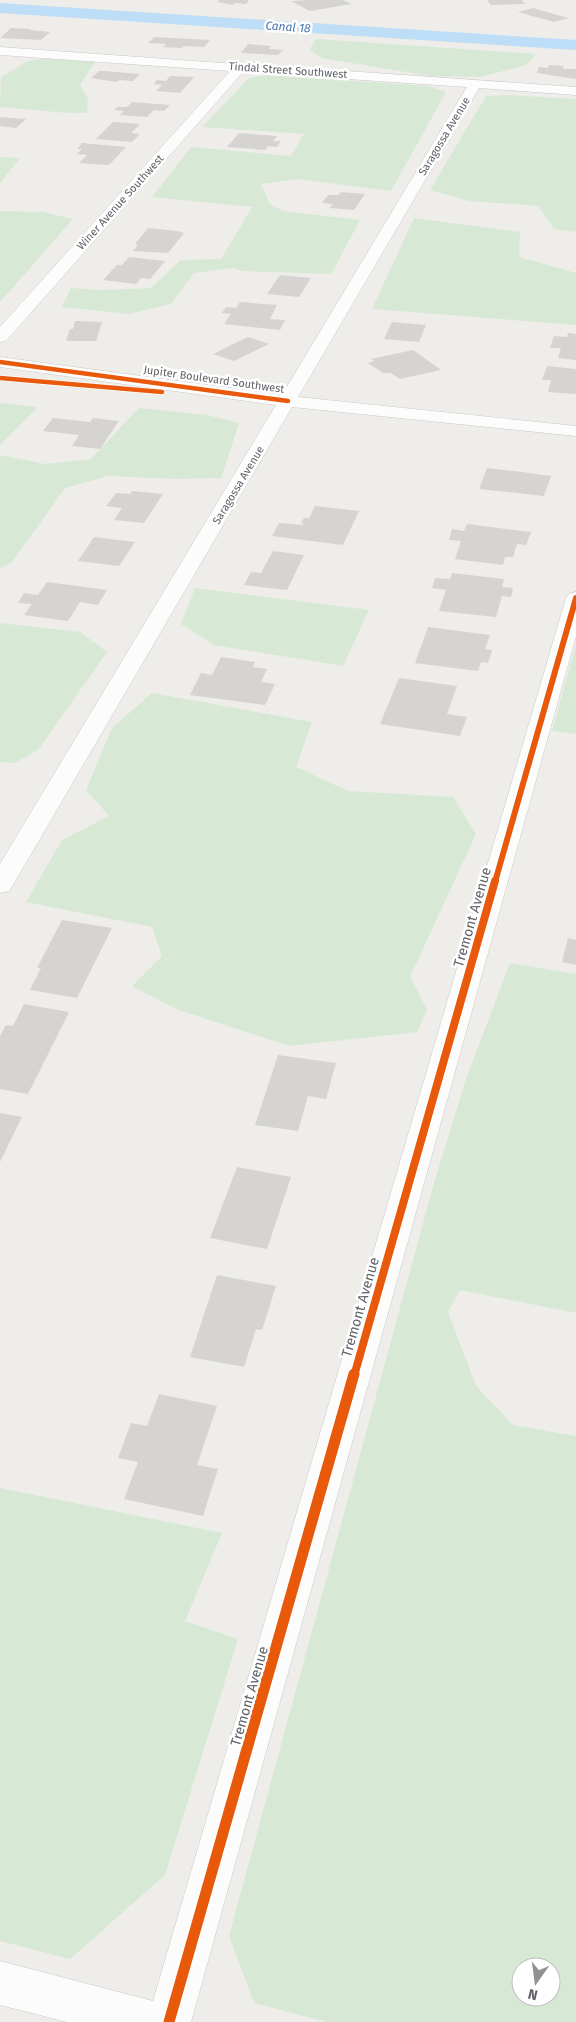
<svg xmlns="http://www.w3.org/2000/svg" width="576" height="2022" viewBox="0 0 576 2022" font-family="'Fira Sans',sans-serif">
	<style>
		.green { fill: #d7e9d5; fill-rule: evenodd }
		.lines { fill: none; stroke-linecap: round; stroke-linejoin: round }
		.canal { fill: #beddf6; fill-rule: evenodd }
		.building { fill: #d5d4d2 }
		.minor-casing { stroke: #cac9ca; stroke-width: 1 }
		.minor { fill: #fcfcfc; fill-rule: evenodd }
		.cycleway-far3-casing { stroke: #fff; stroke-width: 6 }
		.cycleway-far2-casing { stroke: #fff; stroke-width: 9 }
		.cycleway-far1-casing { stroke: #fff; stroke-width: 11 }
		.cycleway-casing { stroke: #fff; stroke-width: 14 }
		.cycleway-far3 { stroke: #e8590c; stroke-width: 4.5 }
		.cycleway-far2 { stroke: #e8590c; stroke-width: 6 }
		.cycleway-far1 { stroke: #e8590c; stroke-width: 8 }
		.cycleway { stroke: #e8590c; stroke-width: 11 }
		.labels { text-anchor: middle; stroke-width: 5; stroke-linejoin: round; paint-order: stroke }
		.far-street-label { font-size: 11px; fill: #5e6166; stroke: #fff }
		.far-water-label { font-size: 12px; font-style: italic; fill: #4676af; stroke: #fff }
		.street-label { font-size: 14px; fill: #5e6166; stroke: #fff }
	</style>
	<rect width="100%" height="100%" fill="#eeede9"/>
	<g class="green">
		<path d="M316 39 536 54 526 65 480 77 430 76 322 58 309 50Z"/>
		<path d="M48 58 95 62 80 85 88 98 87 113H67L0 107 1 77 28 61Z"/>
		<path d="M267 75 429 86 446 92 391 191 297 179 261 184 270 204 283 211 360 220 331 274 243 271 233 268 194 273 171 304 129 314 62 307 71 288 102 290 151 288 181 260 221 259 252 207 152 197 191 147 291 156 304 134 202 127 249 78Z"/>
		<path d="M507 95 576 99V232L554 229 538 206 468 201 430 190 486 96Z"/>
		<path d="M0 157 20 158 0 183Z"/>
		<path d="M0 211 43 212 73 219 0 302Z"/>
		<path d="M414 218 520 232 519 257 576 273V325L372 309Z"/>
		<path d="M0 403 38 407 0 445Z"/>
		<path d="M139 408 207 415 239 423 221 478 177 479 108 476 65 488 12 562 0 568V455L45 464 91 459Z"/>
		<path d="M195 588 369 610 343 666 214 645 181 624Z"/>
		<path d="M0 623 80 632 107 652 38 750 15 763 0 762Z"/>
		<path d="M576 644V734L552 731Z"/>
		<path d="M152 693 312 722 296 767 348 791 453 797 476 834 410 977 427 1010 417 1032 289 1046 176 1009 132 986 162 956 152 927 26 902 62 840 109 816 86 790 112 728Z"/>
		<path d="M510 963 576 974V1313L460 1290 448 1312 476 1386 513 1425 576 1436V2022H327L254 2003 229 1936 434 1183 466 1079ZM521 1967H551V1997H521Z"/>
		<path d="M0 1488 222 1533 185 1621 238 1639 165 1875 70 1959 0 1941Z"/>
	</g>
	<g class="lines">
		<path class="canal" d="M0 3 576 40V50L0 13Z"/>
	</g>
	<g class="building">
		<path d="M219 0H249L246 4 235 3 233 5 217 2Z"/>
		<path d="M309 0H343L352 4 310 11 291 1Z"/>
		<path d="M487 0H522L525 4 491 5Z"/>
		<path d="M533 8 561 16 569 18 554 22 518 12Z"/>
		<path d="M11 28 31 29 30 30 50 32 41 40 0 38Z"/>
		<path d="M154 37 210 40 204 47 184 46 181 48 163 47 166 44 148 43Z"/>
		<path d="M248 44 271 46 269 49 283 50 278 55 241 53Z"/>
		<path d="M549 65 564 66 563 69H576V79L537 73 539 67 548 68Z"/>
		<path d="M99 71H105L140 74 133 81 119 80 117 82 91 78Z"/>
		<path d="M170 76 194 77 180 93 156 91 162 85 154 84 157 80 166 81Z"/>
		<path d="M132 102 170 105 164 111 154 110 147 117 120 115 124 111 114 110 118 107H127Z"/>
		<path d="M0 117 26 119 16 128 0 126Z"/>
		<path d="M113 122 140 124 131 133 140 134 132 142 96 139Z"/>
		<path d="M239 133 277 136 273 141H281L277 147 268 146 265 150 227 147Z"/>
		<path d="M82 143 126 147 109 165 79 163 87 155 77 154 82 149H77Z"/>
		<path d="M341 192 365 194 354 210 330 208 333 204 322 203 328 195H338Z"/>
		<path d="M148 228 177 231 184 233 168 253 133 251 138 245 135 244Z"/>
		<path d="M129 257 165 261 150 279 141 278 136 284 103 280 117 265H122Z"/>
		<path d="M280 275 311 278 299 297 267 294Z"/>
		<path d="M240 302 277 305 270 319 285 320 280 330 224 324 231 314 222 313 226 307 236 308Z"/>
		<path d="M75 321 102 322 96 341H66L70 329H73Z"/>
		<path d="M392 322 426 325 419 342 384 339Z"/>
		<path d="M568 333 576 334V360L558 358 561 348H550L554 336 567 337Z"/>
		<path d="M248 337 269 344 234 361 213 354Z"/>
		<path d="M413 350 441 370 400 379 391 373H383L368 363 374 361 371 359Z"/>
		<path d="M547 366 576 369V394L548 392 551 380H542Z"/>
		<path d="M53 418 90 422 93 418 119 421 100 449 72 446 79 435 43 431Z"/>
		<path d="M487 468 522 472 551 476 544 496 479 489Z"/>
		<path d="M132 491 163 494 144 523 114 520 122 508 106 506 116 493 130 494Z"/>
		<path d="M315 506 359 511 343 545 272 536 279 523 303 525 304 524 301 523 304 518H309Z"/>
		<path d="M467 524 531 532 526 545 517 544 513 557H505L503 565 455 559 461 541 449 540 452 529 464 531Z"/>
		<path d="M94 537 135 542 119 566 78 561Z"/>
		<path d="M273 551 304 555 287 590 244 585 251 572 261 573Z"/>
		<path d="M452 573 504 579 502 587 513 588 511 597 502 596 496 617 439 611 446 590 432 588 435 578 450 579Z"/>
		<path d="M47 582 107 590 98 605 80 602 68 621 24 615 32 604 18 603 24 593 38 595Z"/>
		<path d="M428 627 490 635 485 649 492 650 488 663 481 662 478 671 415 663Z"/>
		<path d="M221 657 255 662 253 667 267 669 261 682 275 684 265 705 190 695 201 673 212 675Z"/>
		<path d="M399 678 457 686 447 714 467 717 460 736 380 724Z"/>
		<path d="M62 920 112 928 77 998 30 990 41 968H37Z"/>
		<path d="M568 938 576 940V965L562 962Z"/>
		<path d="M24 1004 69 1012 28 1094 0 1089V1036L6 1025 13 1026Z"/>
		<path d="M278 1055 336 1063 326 1099 308 1096 298 1131 255 1125Z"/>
		<path d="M0 1113 22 1117 0 1162Z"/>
		<path d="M237 1167 291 1177 267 1249 210 1238Z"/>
		<path d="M217 1275 276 1286 262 1330 256 1329 244 1367 190 1357Z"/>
		<path d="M159 1394 217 1406 197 1465 218 1469 203 1516 124 1499 138 1462 118 1458 131 1423 147 1426Z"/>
	</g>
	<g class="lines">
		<defs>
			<g id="minor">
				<path d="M0 47 236 64 241 62 246 64 576 87V95L479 88 298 397 576 426V436L292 407 13 885 9 891 0 893V864L276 405 0 367V357L282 395 467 87 243 72 6 341 0 342V327L230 71 0 55Z"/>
				<path d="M576 592V636L191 2022H67L0 2005V1961L153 2001 566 598 569 594Z"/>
			</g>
		</defs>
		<use href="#minor" class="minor-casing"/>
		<use href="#minor" class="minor"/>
		<defs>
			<g id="cycleway-far3">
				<path d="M0 362 288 401"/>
				<path d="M0 378 162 392"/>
			</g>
			<path id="cycleway-far2" d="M495 882 576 598"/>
			<path id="cycleway-far1" d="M354 1376 495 881"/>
			<path id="cycleway" d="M169 2022 354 1374"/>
		</defs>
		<use href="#cycleway-far3" class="cycleway-far3-casing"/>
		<use href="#cycleway-far2" class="cycleway-far2-casing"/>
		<use href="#cycleway-far1" class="cycleway-far1-casing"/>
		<use href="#cycleway" class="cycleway-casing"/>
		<use href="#cycleway-far3" class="cycleway-far3"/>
		<use href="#cycleway-far2" class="cycleway-far2"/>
		<use href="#cycleway-far1" class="cycleway-far1"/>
		<use href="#cycleway" class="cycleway"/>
	</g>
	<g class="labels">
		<g class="far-street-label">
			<text transform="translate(288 70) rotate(4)" y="4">Tindal Street Southwest</text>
			<text transform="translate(444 136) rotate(-59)" y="4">Saragossa Avenue</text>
			<text transform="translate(120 202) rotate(-48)" y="4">Winer Avenue Southwest</text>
			<text transform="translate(214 379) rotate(8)" y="4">Jupiter Boulevard Southwest</text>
			<text transform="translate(238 485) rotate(-59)" y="4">Saragossa Avenue</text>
		</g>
		<g class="far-water-label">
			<text transform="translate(288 27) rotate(4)" y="4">Canal 18</text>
		</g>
		<g class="street-label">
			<text transform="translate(472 917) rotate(-74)" y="5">Tremont Avenue</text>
			<text transform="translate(360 1307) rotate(-74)" y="5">Tremont Avenue</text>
			<text transform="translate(249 1696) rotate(-74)" y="5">Tremont Avenue</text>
		</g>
	</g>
	<g transform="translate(536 1982) rotate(194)"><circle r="24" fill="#ffffff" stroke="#bfc0c2"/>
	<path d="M0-4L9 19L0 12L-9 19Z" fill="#909294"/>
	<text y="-8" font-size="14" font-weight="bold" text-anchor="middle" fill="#5e6166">N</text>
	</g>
</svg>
